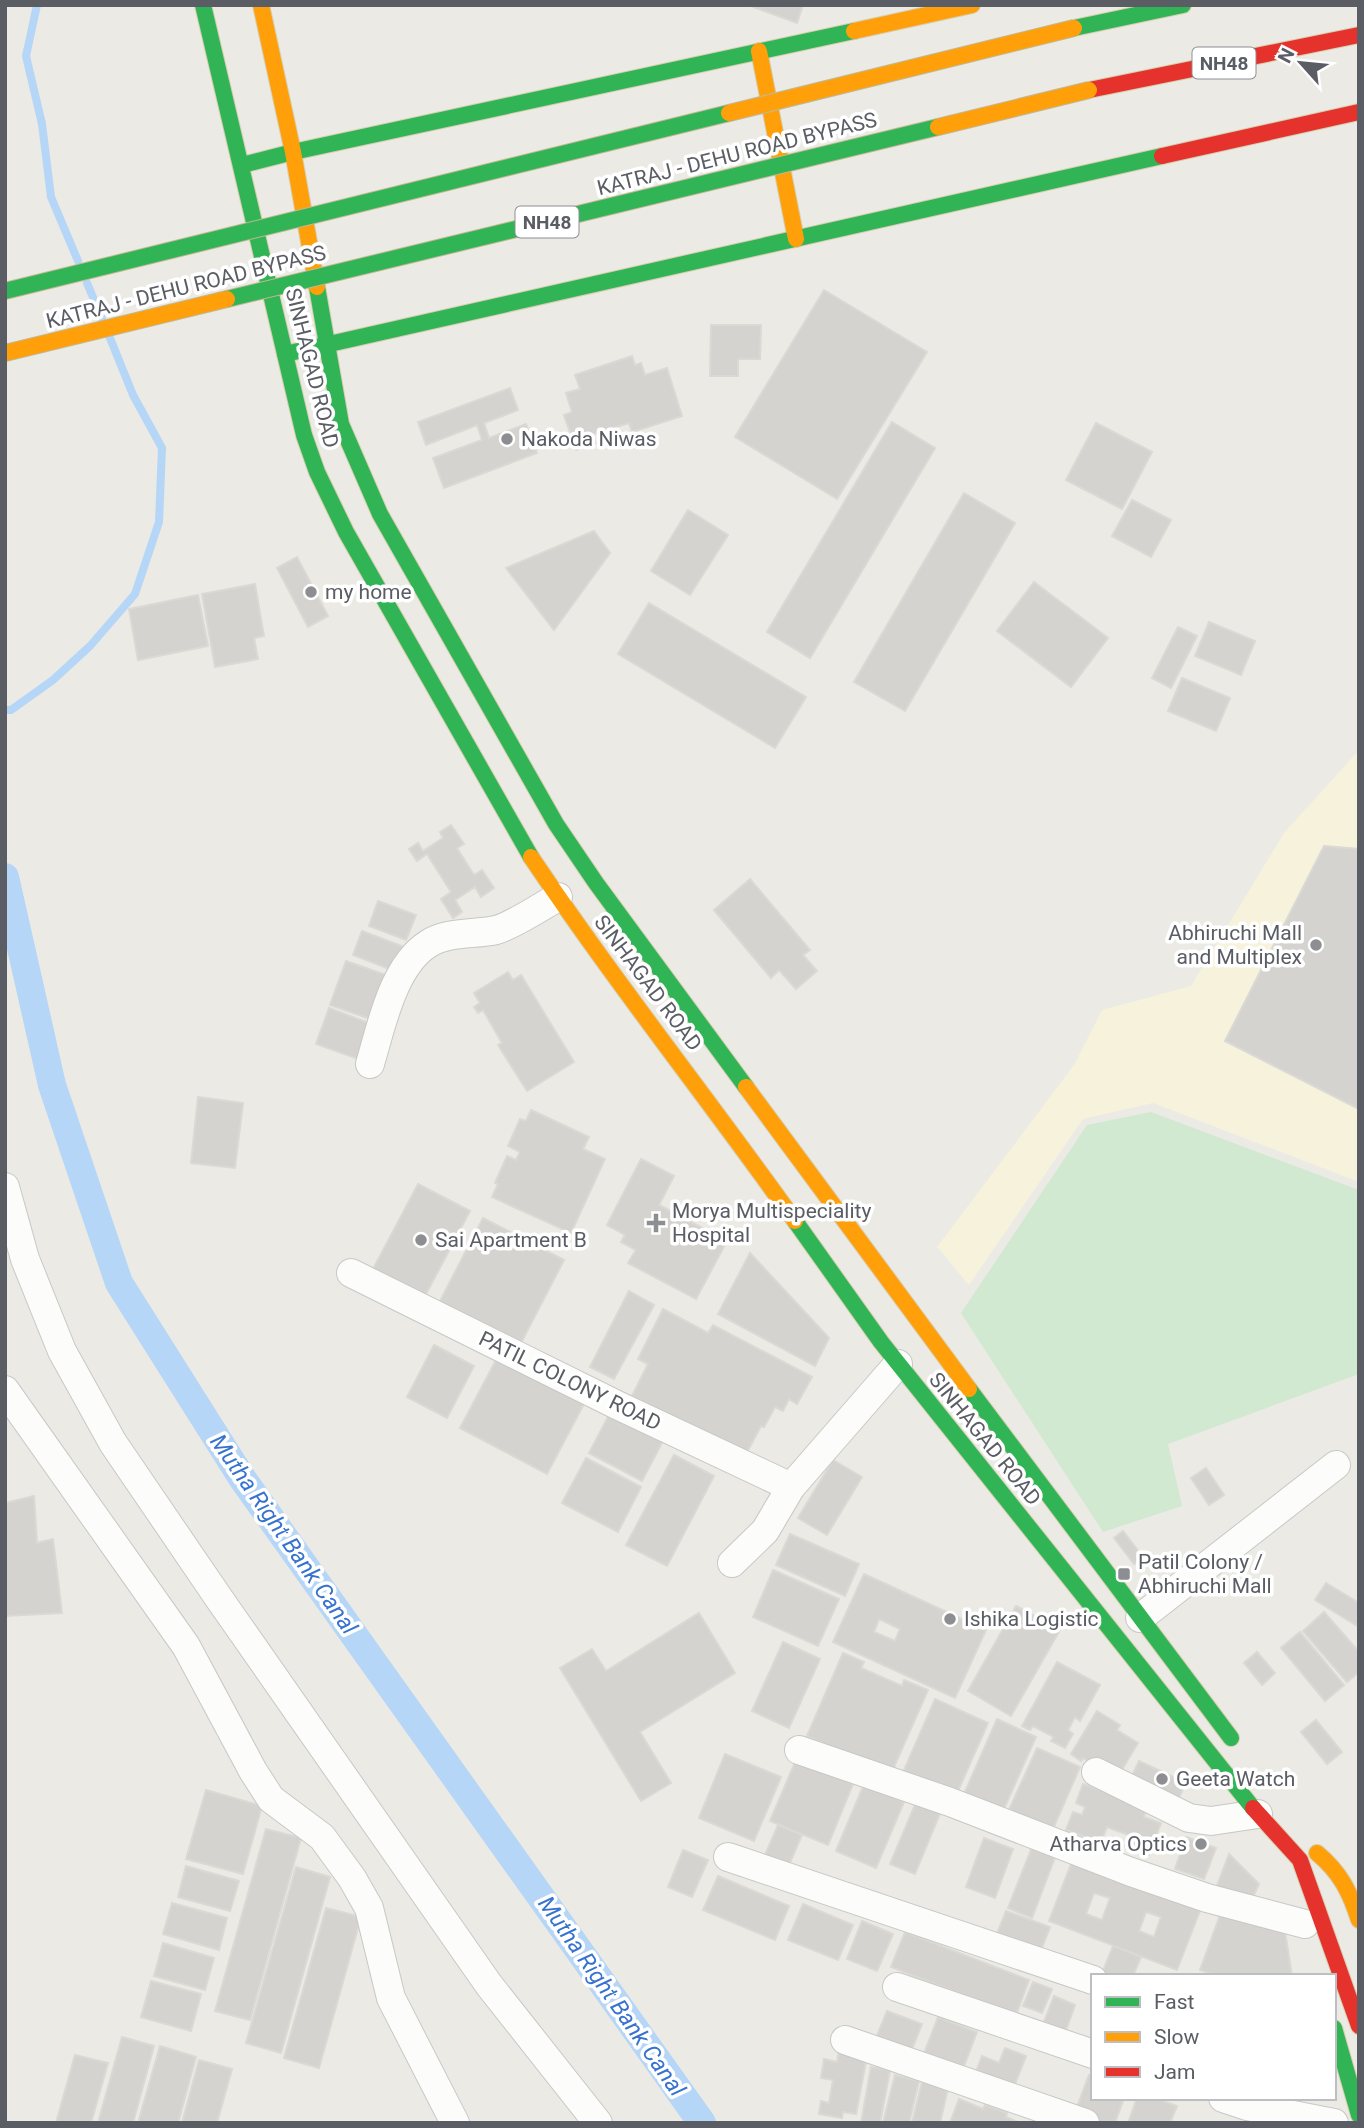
<svg xmlns="http://www.w3.org/2000/svg" width="1364" height="2128" viewBox="0 0 1364 2128" font-family="Roboto,sans-serif">
	<style>
		.commercial { fill: #f6f2dc }
		.green { fill: #d0e9d0 }
		.lines { fill: none; stroke-linecap: round; stroke-linejoin: round }
		.stream { stroke: #b6d6f7; stroke-width: 8 }
		.canal { stroke: #b6d6f7; stroke-width: 28 }
		.building { fill: #d4d3cf; stroke: #dad9d4; stroke-width: 2; fill-rule: evenodd }
		.street-casing { stroke: #c7c8c7; stroke-width: 30 }
		.fast-casing { stroke: #d6ceaf; stroke-width: 18 }
		.slow-casing { stroke: #d6ceaf; stroke-width: 18 }
		.jam-casing { stroke: #d6ceaf; stroke-width: 18 }
		.street { stroke: #fcfcfb; stroke-width: 28 }
		.fast { stroke: #30b455; stroke-width: 16 }
		.slow { stroke: #ff9f0a; stroke-width: 16 }
		.jam { stroke: #e5322d; stroke-width: 16 }
		.fast-bridge-casing { stroke: #c2b892; stroke-width: 18; stroke-linecap: butt }
		.slow-bridge-casing { stroke: #c2b892; stroke-width: 18; stroke-linecap: butt }
		.fast-bridge { stroke: #30b455; stroke-width: 16 }
		.slow-bridge { stroke: #ff9f0a; stroke-width: 16 }
		.poi-dot { fill: #8d8e91; stroke: #fff; stroke-width: 2.5 }
		.labels { text-anchor: middle; stroke-width: 7; stroke-linejoin: round; paint-order: stroke }
		.shield { fill: #fff; stroke: #8c8e92; stroke-width: 2 }
		.shield-label { font-size: 19px; font-weight: bold; fill: #5a5d64 }
		.street-label { font-size: 21px; fill: #5a5d64; stroke: #fff }
		.poi-label { font-size: 21px; fill: #5a5d64; stroke: #fff; text-anchor: start }
		.water-label { font-size: 23px; font-style: italic; fill: #3773ce; stroke: #fff }
	</style>
	<rect width="100%" height="100%" fill="#ebeae4"/>
	<path class="commercial" d="M1359 750V1182L1153 1103 1083 1119 969 1285 937 1247 1074 1065 1102 1010 1191 986 1284 833Z"/>
	<path class="green" d="M1151 1112 1359 1190V1374L1168 1444 1182 1506 1103 1532 961 1313 1087 1125Z"/>
	<g class="lines">
		<g class="stream">
			<path d="M37 5 26 56 42 124 51 197 78 261"/>
			<path d="M87 283 102 319"/>
			<path d="M5 710H11L53 680 90 646 135 594 159 522 162 448 133 395 110 338"/>
		</g>
		<path class="canal" d="M5 877 52 1085 119 1283 242 1478 702 2123"/>
	</g>
	<g class="building">
		<path d="M748 5H803L797 23Z"/>
		<path d="M824 290 927 352 837 499 735 437Z"/>
		<path d="M711 325H761L760 359H738V376H710Z"/>
		<path d="M632 356 635 365 641 363 645 375 667 368 682 416 632 432 629 423 593 434 596 444 576 450 564 415 572 412 566 393 580 389 575 375Z"/>
		<path d="M510 388 518 410 484 423 489 438 526 424 537 453 444 488 433 458 482 440 477 425 426 445 418 422Z"/>
		<path d="M892 422 935 448 810 658 767 632Z"/>
		<path d="M1096 423 1152 452 1122 509 1066 480Z"/>
		<path d="M964 493 1015 523 905 711 854 682Z"/>
		<path d="M1132 500 1171 520 1151 557 1112 536Z"/>
		<path d="M688 510 728 535 690 595 651 571Z"/>
		<path d="M594 531 610 553 554 630 506 568Z"/>
		<path d="M297 557 328 616 308 627 277 568Z"/>
		<path d="M1034 582 1108 638 1071 687 997 631Z"/>
		<path d="M255 584 264 636 254 638 258 659 215 667 202 594Z"/>
		<path d="M198 595 208 646 138 660 129 609Z"/>
		<path d="M649 603 806 697 775 748 618 654Z"/>
		<path d="M1209 622 1255 641 1241 675 1195 656Z"/>
		<path d="M1178 627 1197 636 1171 688 1152 678Z"/>
		<path d="M1182 678 1230 698 1216 731 1168 711Z"/>
		<path d="M451 825 464 844 457 848 474 875 482 870 494 888 481 897 475 887 455 900 462 912 453 918 441 899 451 892 427 854 417 861 409 849 418 843 423 851 443 838 440 832Z"/>
		<path d="M1324 846 1359 849V1109L1225 1041Z"/>
		<path d="M750 879 810 950 803 955 817 971 796 989 779 970 771 978 714 910Z"/>
		<path d="M378 901 416 915 406 940 369 926Z"/>
		<path d="M362 931 407 948 397 972 353 955Z"/>
		<path d="M346 961 392 977 376 1021 330 1005Z"/>
		<path d="M508 972 513 980 521 975 574 1062 527 1091 498 1045 502 1043 483 1010 478 1013 474 1007 480 1003 474 993Z"/>
		<path d="M329 1008 374 1025 361 1060 316 1044Z"/>
		<path d="M198 1097 243 1103 235 1168 191 1163Z"/>
		<path d="M531 1110 589 1137 583 1149 605 1159 571 1233 492 1197 498 1184 495 1183 507 1156 516 1160 520 1152 508 1146 520 1119 526 1121Z"/>
		<path d="M641 1159 674 1176 659 1205 727 1241 696 1299 628 1263 636 1250 621 1242 625 1235 607 1225Z"/>
		<path d="M418 1184 470 1211 425 1296 373 1269Z"/>
		<path d="M483 1218 564 1260 520 1345 439 1303Z"/>
		<path d="M750 1253 829 1338 815 1366 718 1314Z"/>
		<path d="M629 1291 654 1305 614 1379 590 1367Z"/>
		<path d="M663 1309 708 1333 713 1325 812 1377 797 1404 789 1399 783 1411 775 1407 764 1427 761 1426 745 1456 632 1396 648 1364 638 1359Z"/>
		<path d="M434 1345 474 1366 447 1418 407 1397Z"/>
		<path d="M497 1358 584 1404 547 1474 460 1428Z"/>
		<path d="M610 1413 663 1441 642 1481 589 1453Z"/>
		<path d="M674 1455 714 1476 667 1566 626 1545Z"/>
		<path d="M586 1458 641 1487 618 1532 562 1503Z"/>
		<path d="M833 1460 862 1477 827 1535 798 1518Z"/>
		<path d="M1206 1468 1224 1495 1209 1505 1191 1478Z"/>
		<path d="M34 1496 37 1543 53 1539 62 1613 5 1616V1503Z"/>
		<path d="M1123 1531 1143 1557 1134 1564 1114 1538Z"/>
		<path d="M790 1534 859 1564 845 1596 776 1565Z"/>
		<path d="M773 1570 839 1599 818 1646 753 1617Z"/>
		<path d="M864 1574 986 1630 955 1698 833 1642ZM879 1619 900 1629 895 1641 874 1632Z"/>
		<path d="M1326 1583 1359 1603V1627L1315 1600Z"/>
		<path d="M1016 1606 1060 1630 1011 1716 968 1691Z"/>
		<path d="M1324 1612 1359 1652V1672L1347 1682 1303 1631Z"/>
		<path d="M699 1613 735 1673 640 1732 671 1783 641 1801 560 1668 592 1649 606 1671Z"/>
		<path d="M1300 1632 1344 1685 1325 1701 1281 1648Z"/>
		<path d="M783 1642 820 1659 789 1728 752 1711Z"/>
		<path d="M1257 1652 1275 1673 1262 1685 1244 1663Z"/>
		<path d="M843 1653 864 1662 861 1668 902 1686 904 1680 928 1690 891 1774 807 1736Z"/>
		<path d="M1057 1662 1100 1685 1080 1721 1075 1717 1068 1730 1073 1734 1065 1748 1051 1741 1054 1737 1033 1726 1030 1730 1022 1726Z"/>
		<path d="M935 1699 988 1723 954 1800 901 1777Z"/>
		<path d="M1097 1711 1120 1725 1117 1730 1138 1743 1117 1778 1083 1758 1081 1761 1071 1754Z"/>
		<path d="M997 1719 1036 1737 1003 1811 964 1794Z"/>
		<path d="M1316 1720 1342 1752 1327 1764 1301 1732Z"/>
		<path d="M1037 1748 1080 1767 1049 1838 1008 1812Z"/>
		<path d="M725 1754 781 1777 754 1841 699 1818Z"/>
		<path d="M796 1760 853 1784 828 1845 770 1821Z"/>
		<path d="M1139 1761 1186 1783 1177 1802 1130 1780Z"/>
		<path d="M864 1784 904 1802 876 1868 836 1851Z"/>
		<path d="M1083 1784 1147 1807 1144 1817 1161 1823 1149 1855 1125 1846 1129 1835 1107 1827 1101 1842 1066 1830 1073 1812 1082 1815 1085 1807 1076 1803Z"/>
		<path d="M206 1790 262 1806 243 1874 186 1859Z"/>
		<path d="M917 1800 941 1811 915 1874 890 1864Z"/>
		<path d="M778 1825 802 1835 785 1874 761 1864Z"/>
		<path d="M266 1829 301 1838 250 2020 215 2011Z"/>
		<path d="M1186 1837 1216 1848 1204 1879 1175 1869Z"/>
		<path d="M984 1838 1013 1849 995 1898 966 1887Z"/>
		<path d="M1034 1842 1057 1852 1032 1918 1008 1908Z"/>
		<path d="M683 1850 708 1860 692 1897 668 1887Z"/>
		<path d="M1229 1854 1259 1884 1250 1904 1215 1891Z"/>
		<path d="M1073 1859 1201 1908 1177 1970 1049 1921ZM1094 1893 1110 1898 1102 1920 1086 1914ZM1146 1912 1161 1917 1154 1937 1139 1931Z"/>
		<path d="M186 1866 239 1881 230 1911 178 1897Z"/>
		<path d="M296 1867 330 1877 281 2053 246 2043Z"/>
		<path d="M718 1876 789 1906 775 1940 703 1910Z"/>
		<path d="M172 1903 227 1918 219 1950 163 1934Z"/>
		<path d="M803 1904 853 1925 838 1960 788 1940Z"/>
		<path d="M1223 1907 1284 1925 1292 1976H1217L1200 1970Z"/>
		<path d="M326 1908 361 1917 319 2068 284 2058Z"/>
		<path d="M1006 1911 1050 1927 1038 1958 994 1941Z"/>
		<path d="M862 1921 893 1934 877 1971 847 1959Z"/>
		<path d="M905 1932 1029 1980 1016 2015 891 1967Z"/>
		<path d="M163 1943 214 1958 205 1990 154 1976Z"/>
		<path d="M1113 1946 1141 1957 1133 1976H1101Z"/>
		<path d="M151 1981 201 1994 191 2031 141 2017Z"/>
		<path d="M1033 1982 1052 1989 1042 2013 1023 2006Z"/>
		<path d="M1054 1996 1075 2005 1066 2030 1044 2022Z"/>
		<path d="M887 2011 922 2024 909 2057 874 2043Z"/>
		<path d="M938 2017 977 2032 961 2074 922 2059Z"/>
		<path d="M122 2037 154 2046 133 2123H98Z"/>
		<path d="M160 2046 196 2057 178 2123H138Z"/>
		<path d="M1005 2048 1026 2056 1012 2092 974 2077 982 2056 999 2063Z"/>
		<path d="M839 2051 867 2056 856 2114 843 2112 842 2118 819 2114 821 2101 829 2103 833 2080 821 2078 824 2059 837 2062Z"/>
		<path d="M75 2055 108 2063 91 2123H56Z"/>
		<path d="M199 2060 232 2069 217 2123H182Z"/>
		<path d="M871 2067 890 2070 880 2123H861Z"/>
		<path d="M895 2075 919 2081 909 2123H883Z"/>
		<path d="M1089 2075 1093 2076V2098H1124L1115 2123H1093L1074 2115Z"/>
		<path d="M922 2082 948 2088 940 2123H912Z"/>
		<path d="M1137 2098H1155L1177 2106 1170 2123H1128Z"/>
		<path d="M959 2099 983 2109 985 2105 1007 2113 1006 2117 1020 2123H950Z"/>
	</g>
	<g class="lines">
		<defs>
			<g id="street">
				<path d="M370 1064C381 1027 393 966 428 944 448 931 474 935 496 930 512 926 542 906 558 897"/>
				<path d="M5 1187 25 1259 62 1351 113 1443 218 1597 489 1985 598 2123"/>
				<path d="M351 1273 617 1405 791 1487"/>
				<path d="M5 1390 186 1646 253 1771 271 1799 322 1837 352 1878 369 1908 391 1998 455 2123"/>
				<path d="M732 1563 765 1531 791 1487 898 1364"/>
				<path d="M1140 1618 1336 1465"/>
				<path d="M799 1750 950 1802 1131 1872 1207 1898 1305 1924"/>
				<path d="M1096 1772 1189 1818 1211 1821 1258 1814"/>
				<path d="M728 1857 1093 1980"/>
				<path d="M897 1987 1093 2054"/>
				<path d="M845 2040 1085 2123"/>
				<path d="M1223 2098 1247 2106 1334 2123"/>
			</g>
			<g id="fast">
				<path d="M203 5 304 435 317 472 346 532 531 857"/>
				<path d="M1074 28 1183 5"/>
				<path d="M242 165 293 152 854 31"/>
				<path d="M317 287 341 424 380 514 556 824 596 883 746 1087"/>
				<path d="M285 354 1162 156"/>
				<path d="M795 1221 881 1342 1253 1808"/>
				<path d="M969 1389 1231 1738"/>
				<path d="M1334 2028 1359 2115"/>
			</g>
			<g id="slow">
				<path d="M261 5 293 152 317 287"/>
				<path d="M854 31 972 5"/>
				<path d="M759 51 796 239"/>
				<path d="M531 857C615 982 708 1099 795 1221"/>
				<path d="M746 1087 969 1389"/>
				<path d="M1317 1853C1340 1872 1350 1892 1359 1920"/>
			</g>
			<g id="jam">
				<path d="M1089 90 1359 35"/>
				<path d="M1162 156 1359 112"/>
				<path d="M1253 1808 1300 1860 1359 2026"/>
			</g>
		</defs>
		<use href="#street" class="street-casing"/>
		<use href="#fast" class="fast-casing"/>
		<use href="#slow" class="slow-casing"/>
		<use href="#jam" class="jam-casing"/>
		<use href="#street" class="street"/>
		<use href="#fast" class="fast"/>
		<use href="#slow" class="slow"/>
		<use href="#jam" class="jam"/>
		<defs>
			<g id="fast-bridge">
				<path d="M5 291 729 113"/>
				<path d="M227 299 938 127"/>
			</g>
			<g id="slow-bridge">
				<path d="M729 113 1074 28"/>
				<path d="M938 127 1089 90"/>
				<path d="M5 353 227 299"/>
			</g>
		</defs>
		<use href="#fast-bridge" class="fast-bridge-casing"/>
		<use href="#slow-bridge" class="slow-bridge-casing"/>
		<use href="#fast-bridge" class="fast-bridge"/>
		<use href="#slow-bridge" class="slow-bridge"/>
	</g>
	<g class="poi-dot">
		<circle cx="507" cy="439" r="7"/>
		<circle cx="311" cy="592" r="7"/>
		<circle cx="1316" cy="945" r="7"/>
		<path d="M652.5 1212.5h7v7h7v7h-7v7h-7v-7h-7v-7h7z"/>
		<circle cx="421" cy="1240" r="7"/>
		<rect x="1117" y="1567" width="14" height="14" rx="3.5"/>
		<circle cx="950" cy="1619" r="7"/>
		<circle cx="1162" cy="1779" r="7"/>
		<circle cx="1201" cy="1844" r="7"/>
	</g>
	<g class="labels">
		<g class="shield">
			<rect x="1192.5" y="47.5" width="63" height="31" rx="5"/>
			<rect x="515.5" y="206.5" width="63" height="31" rx="5"/>
		</g>
		<g class="shield-label">
			<text x="1224" y="70">NH48</text>
			<text x="547" y="229">NH48</text>
		</g>
		<g class="street-label">
			<text transform="translate(737 154) rotate(-14)" y="7">KATRAJ - DEHU ROAD BYPASS</text>
			<text transform="translate(186 287) rotate(-14)" y="7">KATRAJ - DEHU ROAD BYPASS</text>
			<text transform="translate(312 368) rotate(76)" y="7">SINHAGAD ROAD</text>
			<text transform="translate(648 983) rotate(53)" y="7">SINHAGAD ROAD</text>
			<text transform="translate(570 1381) rotate(26)" y="7">PATIL COLONY ROAD</text>
			<text transform="translate(985 1439) rotate(51)" y="7">SINHAGAD ROAD</text>
		</g>
		<g class="poi-label">
			<text x="521" y="446">Nakoda Niwas</text>
			<text x="325" y="599">my home</text>
			<text x="1302" y="940" text-anchor="end">Abhiruchi Mall<tspan x="1302" dy="24">and Multiplex</tspan></text>
			<text x="672" y="1218">Morya Multispeciality<tspan x="672" dy="24">Hospital</tspan></text>
			<text x="435" y="1247">Sai Apartment B</text>
			<text x="1138" y="1569">Patil Colony /<tspan x="1138" dy="24">Abhiruchi Mall</tspan></text>
			<text x="964" y="1626">Ishika Logistic</text>
			<text x="1176" y="1786">Geeta Watch</text>
			<text x="1187" y="1851" text-anchor="end">Atharva Optics</text>
		</g>
		<g class="water-label">
			<text transform="translate(284 1534) rotate(55)" y="8">Mutha Right Bank Canal</text>
			<text transform="translate(612 1996) rotate(55)" y="8">Mutha Right Bank Canal</text>
		</g>
	</g>
	<rect width="1364" height="2128" fill="none" stroke="#5a5d64" stroke-width="14"/>
	<rect x="1091" y="1974" width="245" height="126" fill="#ffffff" stroke="#bdbec1" stroke-width="2"/>
	<rect x="1105" y="1997" width="35" height="10" fill="#30b455" stroke="#bdbec1" stroke-width="2"/>
	<text x="1154" y="2009" font-size="21" fill="#5a5d64">Fast</text>
	<rect x="1105" y="2032" width="35" height="10" fill="#ff9f0a" stroke="#bdbec1" stroke-width="2"/>
	<text x="1154" y="2044" font-size="21" fill="#5a5d64">Slow</text>
	<rect x="1105" y="2067" width="35" height="10" fill="#e5322d" stroke="#bdbec1" stroke-width="2"/>
	<text x="1154" y="2079" font-size="21" fill="#5a5d64">Jam</text>
	<g transform="translate(1301 63) rotate(297)" stroke="#ffffff" stroke-width="5" paint-order="stroke">
	<path d="M0-5L12 26L0 18L-12 26Z" fill="#5a5d64"/>
	<text y="-10" font-size="19" font-weight="bold" text-anchor="middle" fill="#5a5d64">N</text>
	</g>
</svg>
